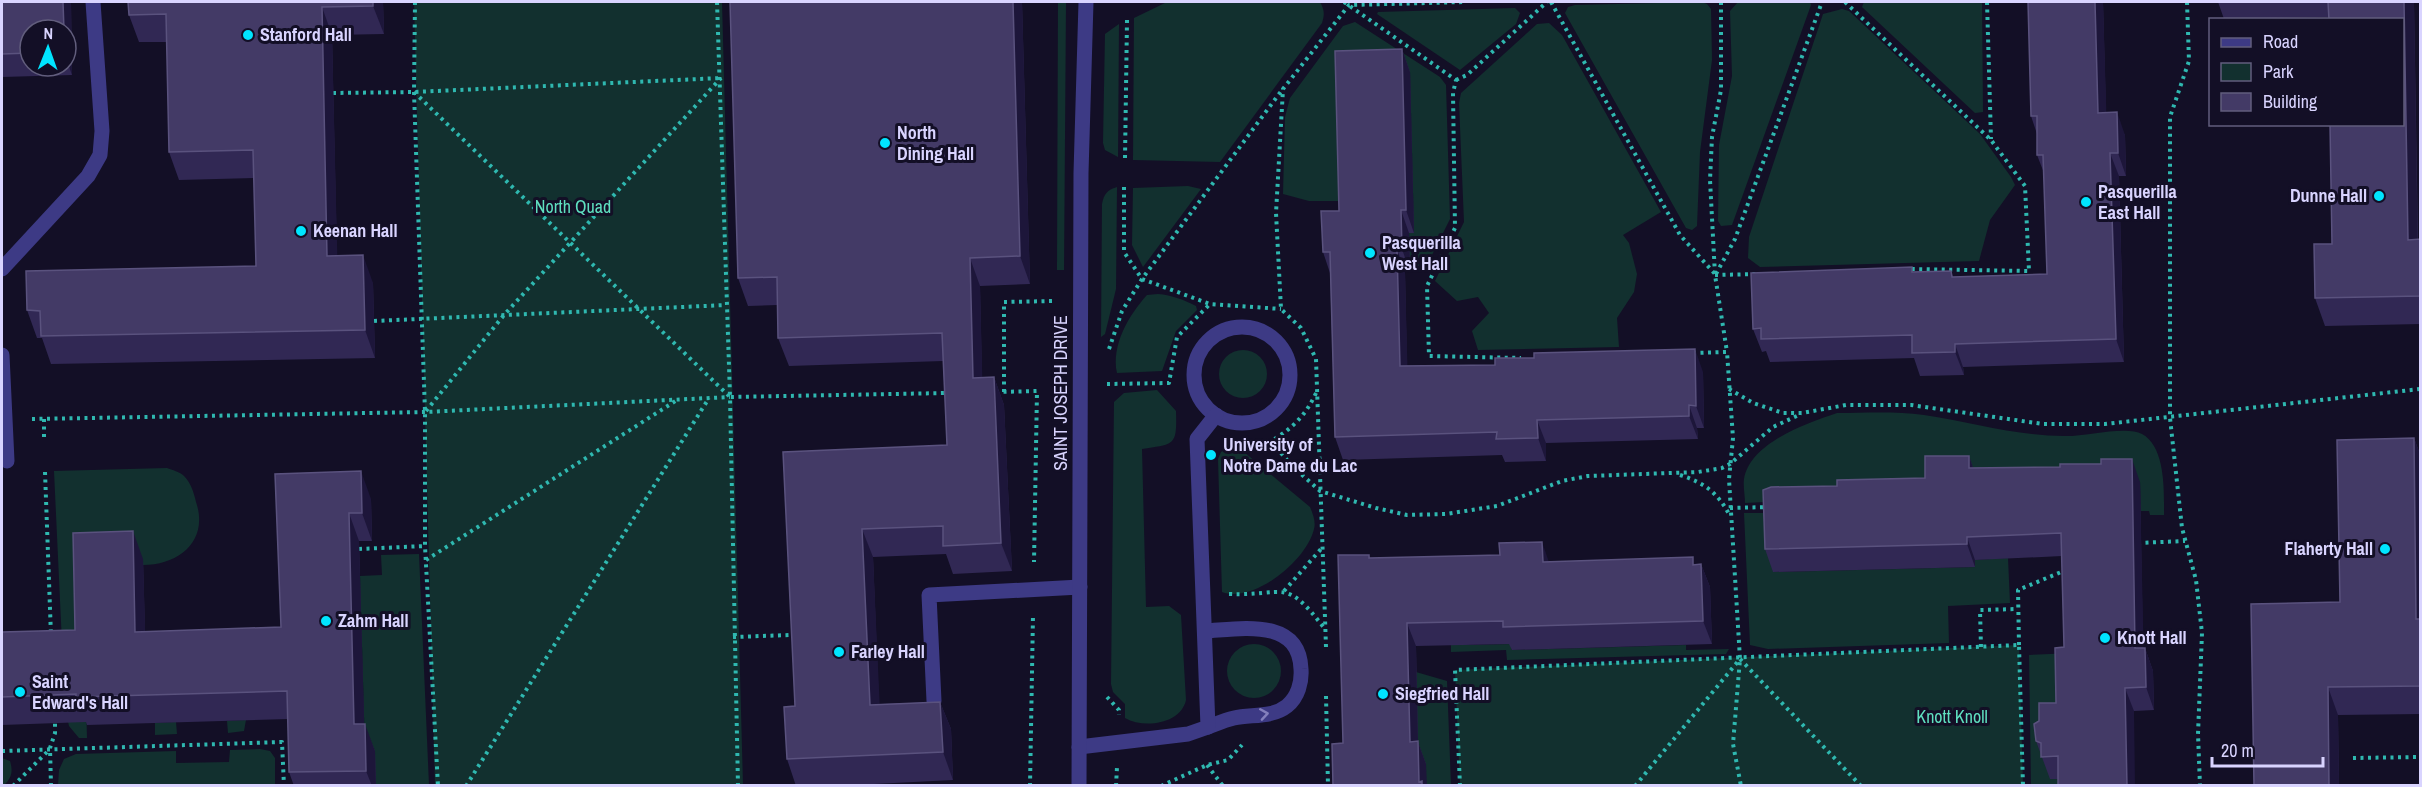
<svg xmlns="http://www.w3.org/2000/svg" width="2422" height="787" viewBox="0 0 2422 787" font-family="'Archivo Narrow',sans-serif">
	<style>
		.green { fill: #12302f }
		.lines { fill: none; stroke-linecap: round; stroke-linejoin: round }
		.path { stroke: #2fb8b0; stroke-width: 4; stroke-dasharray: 3 4.5; stroke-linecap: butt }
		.service { stroke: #3d3a85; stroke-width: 15 }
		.minor { stroke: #3d3a85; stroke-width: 15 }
		.wall { fill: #312854; fill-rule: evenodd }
		.shaded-wall { fill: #1d163a }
		.building { fill: #433a66; stroke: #5a527e; stroke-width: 1.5 }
		.oneway { stroke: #837fbc }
		.poi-dot { fill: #00e5ff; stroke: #130f26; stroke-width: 2 }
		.labels { text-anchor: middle; stroke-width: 6; stroke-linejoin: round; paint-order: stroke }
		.poi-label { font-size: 18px; font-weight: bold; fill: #d9d4ff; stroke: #130f26; text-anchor: start }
		.park-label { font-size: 18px; fill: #5fe0c0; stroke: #130f26 }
		.street-label { font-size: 18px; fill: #d9d4ff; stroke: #130f26 }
	</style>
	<rect width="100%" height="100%" fill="#130f26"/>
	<g class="green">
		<path d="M414 2H722L743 785H435Z"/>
		<path d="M1058 2H1066L1064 270H1057Z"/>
		<path d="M1167 2H1320C1324 9 1325 14 1322 23L1220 162 1133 160 1134 18Z"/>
		<path d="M1702 2 1707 4 1711 9 1712 60 1700 152 1697 226 1692 230 1686 228 1565 13 1568 7 1575 5Z"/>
		<path d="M1738 2H1810L1811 5 1732 225 1721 226 1718 221 1719 145 1732 76 1730 11Z"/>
		<path d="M1864 2H1982L1983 112 1975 113 1862 7Z"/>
		<path d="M1515 8 1520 13 1516 24 1460 70 1377 14 1378 12Z"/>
		<path d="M1842 9 1849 11 1980 134 2011 177 2015 185 1990 220 1979 261 1760 267 1748 258 1749 237 1823 14Z"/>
		<path d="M1355 22 1440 77 1446 85 1450 219 1424 271 1410 272 1409 233 1414 232 1410 72 1346 201H1309L1283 194 1285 117 1290 98 1343 26Z"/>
		<path d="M1549 23 1562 35 1661 212 1623 235 1629 243 1637 274 1634 292 1617 318 1619 347 1478 350 1472 331 1489 313 1478 297 1457 301 1435 281 1464 222 1459 103 1461 93 1537 24Z"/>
		<path d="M1119 24 1118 157 1105 150 1103 143 1105 34Z"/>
		<path d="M1188 186 1201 189 1143 267 1132 245 1133 188Z"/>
		<path d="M1117 187 1116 289 1105 334 1101 337 1102 204C1104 194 1107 190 1117 187Z"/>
		<path d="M1158 294C1172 295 1184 300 1196 306L1197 310 1176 331 1162 371 1117 373C1111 345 1129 315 1147 295Z"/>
		<circle cx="1243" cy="374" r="24"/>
		<path d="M1157 390 1176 411C1177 446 1175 444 1142 449L1146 607 1169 606 1181 615 1186 700C1181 724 1144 729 1125 718V704L1113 692 1111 684 1114 402 1124 393Z"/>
		<path d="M1837 413C1865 413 1895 411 1924 415 1971 422 2016 436 2064 436 2084 437 2126 425 2142 434 2166 447 2164 492 2164 515H2150L2149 511H2141L2140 482 1745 503C1745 495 1743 486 1744 479 1750 443 1807 423 1837 413Z"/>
		<path d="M1232 445 1238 447 1310 507C1313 514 1316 522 1314 529 1307 560 1254 604 1222 592L1218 459 1221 452Z"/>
		<path d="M167 468C172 470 180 472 184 476 191 483 194 493 196 502 209 540 180 565 143 565V559L83 587 87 738H79L69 726 65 708 54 471Z"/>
		<path d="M1744 513H1771L1773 572 1975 567V560L2008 558 2010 603 1948 606 1949 643 1768 649 1750 645Z"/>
		<path d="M419 554 429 785H376L365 752 360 576 382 575 381 555Z"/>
		<path d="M1451 640 1470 645 1511 644 1512 650 1686 645V650L1729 649 1726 654 1507 660 1506 650 1451 652Z"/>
		<circle cx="1254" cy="671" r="27"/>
		<path d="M2019 645 2023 785H1460L1455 670Z"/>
		<path d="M2075 653 2066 785H2031L2029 655Z"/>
		<path d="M1416 672 1447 681 1451 785H1427L1414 765Z"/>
		<path d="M246 720 244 731 228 733 227 721Z"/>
		<path d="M176 722 177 734 155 735V723Z"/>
		<path d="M260 749 270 751 275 758V785H58L59 770 64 759 76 754 176 751V763L229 762 230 750Z"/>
		<path d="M2 758 10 761C13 771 12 778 4 785H2Z"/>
	</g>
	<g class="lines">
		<g class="path">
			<path d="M415 2 414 92 425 412V546L438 786"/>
			<path d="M717 2 730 396"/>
			<path d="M1344 2 1456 80 1453 93 1455 228 1427 286 1429 356 1521 358"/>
			<path d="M1551 2 1680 235 1715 274"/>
			<path d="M1721 2V90L1712 137 1710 180 1715 275 1727 352"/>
			<path d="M1845 2 1991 140 2025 186 2029 271 1908 269"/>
			<path d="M1987 2 1991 139"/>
			<path d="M2187 2 2189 61 2170 117V418L2182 528 2196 580 2202 633 2198 734 2200 786"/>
			<path d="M1456 80 1467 75 1547 2"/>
			<path d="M414 92 730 397"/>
			<path d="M333 93 414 92 721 78"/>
			<path d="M1125 158 1127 20"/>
			<path d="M1124 187V252L1142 279 1210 304 1281 309"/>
			<path d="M1716 274 1735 239 1822 2"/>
			<path d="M1715 275 1756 274"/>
			<path d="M374 321 726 305"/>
			<path d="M1109 349 1122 311 1142 279 1282 90"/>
			<path d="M1693 353 1727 352 1733 438 1729 479 1740 659 1733 744 1741 786"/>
			<path d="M1107 384 1169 383 1177 337 1210 304"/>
			<path d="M1729 389 1753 403 1783 413H1802L1846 405H1911L2043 424H2105L2420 389"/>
			<path d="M996 392 1037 391 1034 562"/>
			<path d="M1004 392V302L1053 301"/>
			<path d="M1316 393C1306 415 1292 429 1271 441L1292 466 1320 491 1376 508 1407 515 1446 514 1497 506 1562 481 1588 476 1698 472 1722 468 1730 464 1773 427 1801 414"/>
			<path d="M426 411 504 315 721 78"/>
			<path d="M32 419 425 412 730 397"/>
			<path d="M44 419V439"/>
			<path d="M45 472 51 636"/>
			<path d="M1680 475C1705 483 1718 493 1730 516"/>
			<path d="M1730 508 1768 507"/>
			<path d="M2138 543 2185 541"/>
			<path d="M359 549 425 546"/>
			<path d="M426 560 677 400"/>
			<path d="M1284 591 1321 549"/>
			<path d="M1229 594C1287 596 1284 576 1325 629"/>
			<path d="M733 637 791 635"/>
			<path d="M2019 645 2018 590 2066 570"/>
			<path d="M1326 647 1316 359 1301 328 1281 309 1276 213 1283 89 1349 5 1466 2"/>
			<path d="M1981 647 1980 610 2018 609"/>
			<path d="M1740 659 1861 786"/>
			<path d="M1326 696 1328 786"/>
			<path d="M1107 697 1119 710V715"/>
			<path d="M2 751 282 742 284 786"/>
			<path d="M2353 758 2420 757"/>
			<path d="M1207 765 1223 786"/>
			<path d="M13 786 50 749"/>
			<path d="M51 786 50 748 55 733V721"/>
			<path d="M466 786 709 398"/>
			<path d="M738 786 730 397 947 393"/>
			<path d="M1030 786 1033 615"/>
			<path d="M1116 786 1117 767"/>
			<path d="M1161 786 1207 765 1228 760 1242 745"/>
			<path d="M1460 786 1455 670 2019 645 2023 786"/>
			<path d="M1635 786 1740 659"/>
		</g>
		<g class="service">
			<path d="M2 269 88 176 100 155 102 131 93 2"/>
			<circle cx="1242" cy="375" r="48"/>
			<path d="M2 355 7 461"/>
			<path d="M1205 631C1240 629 1299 617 1301 669 1302 682 1298 697 1287 706 1272 718 1251 714 1234 718 1225 720 1216 724 1208 727"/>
			<path d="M934 701 929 595 1080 587"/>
			<path d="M1079 747 1188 734 1208 727 1197 439 1216 415"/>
		</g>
		<path class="minor" d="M1079 786 1081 173 1086 2"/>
	</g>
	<g class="wall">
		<path d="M2 2H71L72 75 2 77ZM30 30H66V66H30Z"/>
		<path d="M128 2H383L384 34 332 35 337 256 373 283 375 358 51 364 42 338H37L27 310 256 266 254 178 179 180 169 152 167 42H139L129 15Z"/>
		<path d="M1022 2 1030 284 980 286 982 378 994 377 1004 405 1012 571 953 574 946 554 873 557 879 704 940 702 951 729 953 780 835 786H796L787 759 795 706 783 452 947 445 943 361 789 366 778 338 777 305 748 306 738 278Z"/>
		<path d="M2028 2H2103L2106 112 2125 135 2126 176H2119L2124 362 1963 367 1964 375 1920 376 1914 358 1770 362 1766 351 1762 352 1753 329 1914 272 1951 271 1953 277 2047 274 2044 173 2037 155V134L2031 116Z"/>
		<path d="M2218 2H2414L2418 239H2421V324L2325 326 2315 298 2332 244 2328 17 2224 19Z"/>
		<path d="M1402 49 1410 72 1414 233H1409L1410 272H1405L1407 366 1703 372 1704 428H1697L1698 439 1546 443V461L1505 462 1502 455 1343 460 1335 437 1330 273 1323 252Z"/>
		<path d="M2414 438 2421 457V714L2338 715 2339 786H2254L2340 602Z"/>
		<path d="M1969 456 1973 468 2140 482 2143 648H2145L2153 671 2154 710 2134 711 2058 779H2050L2036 741 2056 703 2064 647 2062 556 1975 560V567L1773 572 1765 549 1837 486 1925 478Z"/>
		<path d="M275 474 371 499 372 541H359L364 724 375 751 376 786H294L289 772 288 719 87 725 86 722 2 725V632L75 630 143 559 145 632 281 627Z"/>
		<path d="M1369 555 1370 558 1701 564 1710 587 1712 644 1512 650 1509 644 1416 646 1418 742 1426 764 1343 743Z"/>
	</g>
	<g class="shaded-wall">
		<path d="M63 2H71L72 75 66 58V30H64Z"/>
		<path d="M373 2H383L384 34 373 6Z"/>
		<path d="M1013 2H1022L1030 284 1020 256Z"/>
		<path d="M2095 2H2103L2107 135 2098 113Z"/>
		<path d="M2404 2H2414L2418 267 2408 240Z"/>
		<path d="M322 7 332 35 338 284 327 256Z"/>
		<path d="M1402 49 1410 72 1414 233 1406 210Z"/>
		<path d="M2117 112 2125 135 2126 176 2118 153Z"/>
		<path d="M2110 153 2119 176 2124 362 2116 339Z"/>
		<path d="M1401 210 1409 233 1410 272 1402 249Z"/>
		<path d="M1397 249 1405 272 1408 389 1400 366Z"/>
		<path d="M363 255 373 283 375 358 365 330Z"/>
		<path d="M970 258 980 286 983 406 973 378Z"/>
		<path d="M1955 344 1963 367 1964 375 1955 352Z"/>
		<path d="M1695 349 1703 372 1704 428 1696 406Z"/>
		<path d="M994 377 1004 405 1012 571 1001 543Z"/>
		<path d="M1689 405 1697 428 1698 439 1689 416Z"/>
		<path d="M1537 420 1546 443V461L1538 438Z"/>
		<path d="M2414 438 2421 457V632L2416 619Z"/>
		<path d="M1969 456 1977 479 1969 468Z"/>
		<path d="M2132 459 2140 482 2144 671 2135 648Z"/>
		<path d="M361 471 371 499 372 541 362 513Z"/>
		<path d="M349 513 359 541 365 752 354 724Z"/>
		<path d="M862 529 873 557 881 733 870 705Z"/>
		<path d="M133 531 143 559 146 660 135 632Z"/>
		<path d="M1967 537 1975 560V567L1967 544Z"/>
		<path d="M1542 542 1550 565 1543 562Z"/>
		<path d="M1701 564 1710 587 1712 644 1703 621Z"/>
		<path d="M1407 623 1416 646 1418 742 1426 764 1427 786H1421L1410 742Z"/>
		<path d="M2145 648 2153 671 2154 710 2146 687Z"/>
		<path d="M2328 687 2338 715 2339 786H2329Z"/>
		<path d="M2125 688 2134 711 2135 786H2127Z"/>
		<path d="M940 702 951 729 953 780 943 752Z"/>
		<path d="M365 724 375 751 376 786H372L366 771Z"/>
	</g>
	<g class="building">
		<path d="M2 2H63L64 30H30V53L2 54Z"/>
		<path d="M128 2H373V6L322 7 327 256 363 255 365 330 41 336 40 311 27 310 26 271 256 266 253 150 169 152 166 14 129 15Z"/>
		<path d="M730 2H1013L1020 256 970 258 973 378 994 377 1001 543 943 546V526L862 529 870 705 940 702 943 752 787 759 784 707 795 706 783 452 947 445 942 333 778 338 777 277 738 278Z"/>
		<path d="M2028 2H2095L2098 113 2117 112 2118 153H2110L2116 339 1955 344V352L1912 353V335L1761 339V328L1753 329 1751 273 1912 267V272L1951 271 1952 277 2047 274 2043 155H2037V116H2031Z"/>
		<path d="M2328 2H2404L2408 240 2421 239V296L2315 298 2314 244H2332L2330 124H2403V20H2329Z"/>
		<path d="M1402 49 1406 210H1401L1402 249H1397L1400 366 1495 365V358H1534V353L1695 349 1696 406 1689 405V416L1537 420 1538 438 1496 439 1497 432 1335 437 1330 252H1323L1321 211H1339L1335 51Z"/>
		<path d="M2414 438 2416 619H2421V686L2328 687 2329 786H2254L2251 604 2340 602 2337 440Z"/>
		<path d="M1925 456H1969V468L2060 467V464H2101V459H2132L2135 648H2145L2146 687 2125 688 2127 786H2058V756L2041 757V743L2036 741 2034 724 2039 721V703H2056L2055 648 2064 647 2061 533 1967 537V544L1765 549 1763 490 1771 487 1837 486V480L1925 478Z"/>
		<path d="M361 471 362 513H349L354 724H365L366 771 289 772 287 691 76 697V694L2 697V632L75 630 73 533 133 531 135 632 281 627 275 474Z"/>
		<path d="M1542 542 1543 562 1693 557V565L1701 564 1703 621 1503 627V621L1407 623 1410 742 1418 741 1419 782 1422 781V786H1333L1332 744 1343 743 1338 555H1369V558L1500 555 1499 543Z"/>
	</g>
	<defs><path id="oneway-chevron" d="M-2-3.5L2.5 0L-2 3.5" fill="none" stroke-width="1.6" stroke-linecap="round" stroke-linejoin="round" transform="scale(1.5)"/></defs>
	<use class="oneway" href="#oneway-chevron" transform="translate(1264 714) rotate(-9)"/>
	<g class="poi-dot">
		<circle cx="248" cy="35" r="6"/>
		<circle cx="885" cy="143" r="6"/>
		<circle cx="2379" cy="196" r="6"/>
		<circle cx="2086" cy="202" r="6"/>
		<circle cx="301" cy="231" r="6"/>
		<circle cx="1370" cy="253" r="6"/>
		<circle cx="1211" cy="455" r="6"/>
		<circle cx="2385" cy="549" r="6"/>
		<circle cx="326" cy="621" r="6"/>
		<circle cx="2105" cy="638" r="6"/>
		<circle cx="839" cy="652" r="6"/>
		<circle cx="20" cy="692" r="6"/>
		<circle cx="1383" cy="694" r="6"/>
	</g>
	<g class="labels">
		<g class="poi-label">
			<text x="260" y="41">Stanford Hall</text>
			<text x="897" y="139">North<tspan x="897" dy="21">Dining Hall</tspan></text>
			<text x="2098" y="198">Pasquerilla<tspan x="2098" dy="21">East Hall</tspan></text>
			<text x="2367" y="202" text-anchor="end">Dunne Hall</text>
			<text x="313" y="237">Keenan Hall</text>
			<text x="1382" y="249">Pasquerilla<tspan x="1382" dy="21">West Hall</tspan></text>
			<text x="1223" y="451">University of<tspan x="1223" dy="21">Notre Dame du Lac</tspan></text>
			<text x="2373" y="555" text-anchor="end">Flaherty Hall</text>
			<text x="338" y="627">Zahm Hall</text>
			<text x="2117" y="644">Knott Hall</text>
			<text x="851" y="658">Farley Hall</text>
			<text x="32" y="688">Saint<tspan x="32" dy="21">Edward's Hall</tspan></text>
			<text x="1395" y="700">Siegfried Hall</text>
		</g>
		<g class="park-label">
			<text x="573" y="213">North Quad</text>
			<text x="1952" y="723">Knott Knoll</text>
		</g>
		<g class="street-label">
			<text transform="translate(1061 393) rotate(-90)" y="6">SAINT JOSEPH DRIVE</text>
		</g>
	</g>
	<rect width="2422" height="787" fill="none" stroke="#d9d4ff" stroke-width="6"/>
	<rect x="2209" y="18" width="195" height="108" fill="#130f26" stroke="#625e7d" stroke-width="1.5"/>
	<rect x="2221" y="38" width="30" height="9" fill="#3d3a85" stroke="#625e7d" stroke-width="1.5"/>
	<text x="2263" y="48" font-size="18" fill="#d9d4ff">Road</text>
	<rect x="2221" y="63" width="30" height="18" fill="#12302f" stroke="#625e7d" stroke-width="1.5"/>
	<text x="2263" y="78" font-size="18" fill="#d9d4ff">Park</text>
	<rect x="2221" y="93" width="30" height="18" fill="#433a66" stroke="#625e7d" stroke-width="1.5"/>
	<text x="2263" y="108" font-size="18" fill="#d9d4ff">Building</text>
	<g transform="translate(48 48) rotate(1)"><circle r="28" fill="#130f26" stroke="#625e7d" stroke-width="1.5"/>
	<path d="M0-4.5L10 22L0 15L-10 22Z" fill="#00e5ff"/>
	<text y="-9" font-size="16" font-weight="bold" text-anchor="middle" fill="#d9d4ff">N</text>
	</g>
	<path d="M2212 757v9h111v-9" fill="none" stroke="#d9d4ff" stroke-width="3"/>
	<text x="2221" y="757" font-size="18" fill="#d9d4ff" stroke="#130f26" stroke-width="4.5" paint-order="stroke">20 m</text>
</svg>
